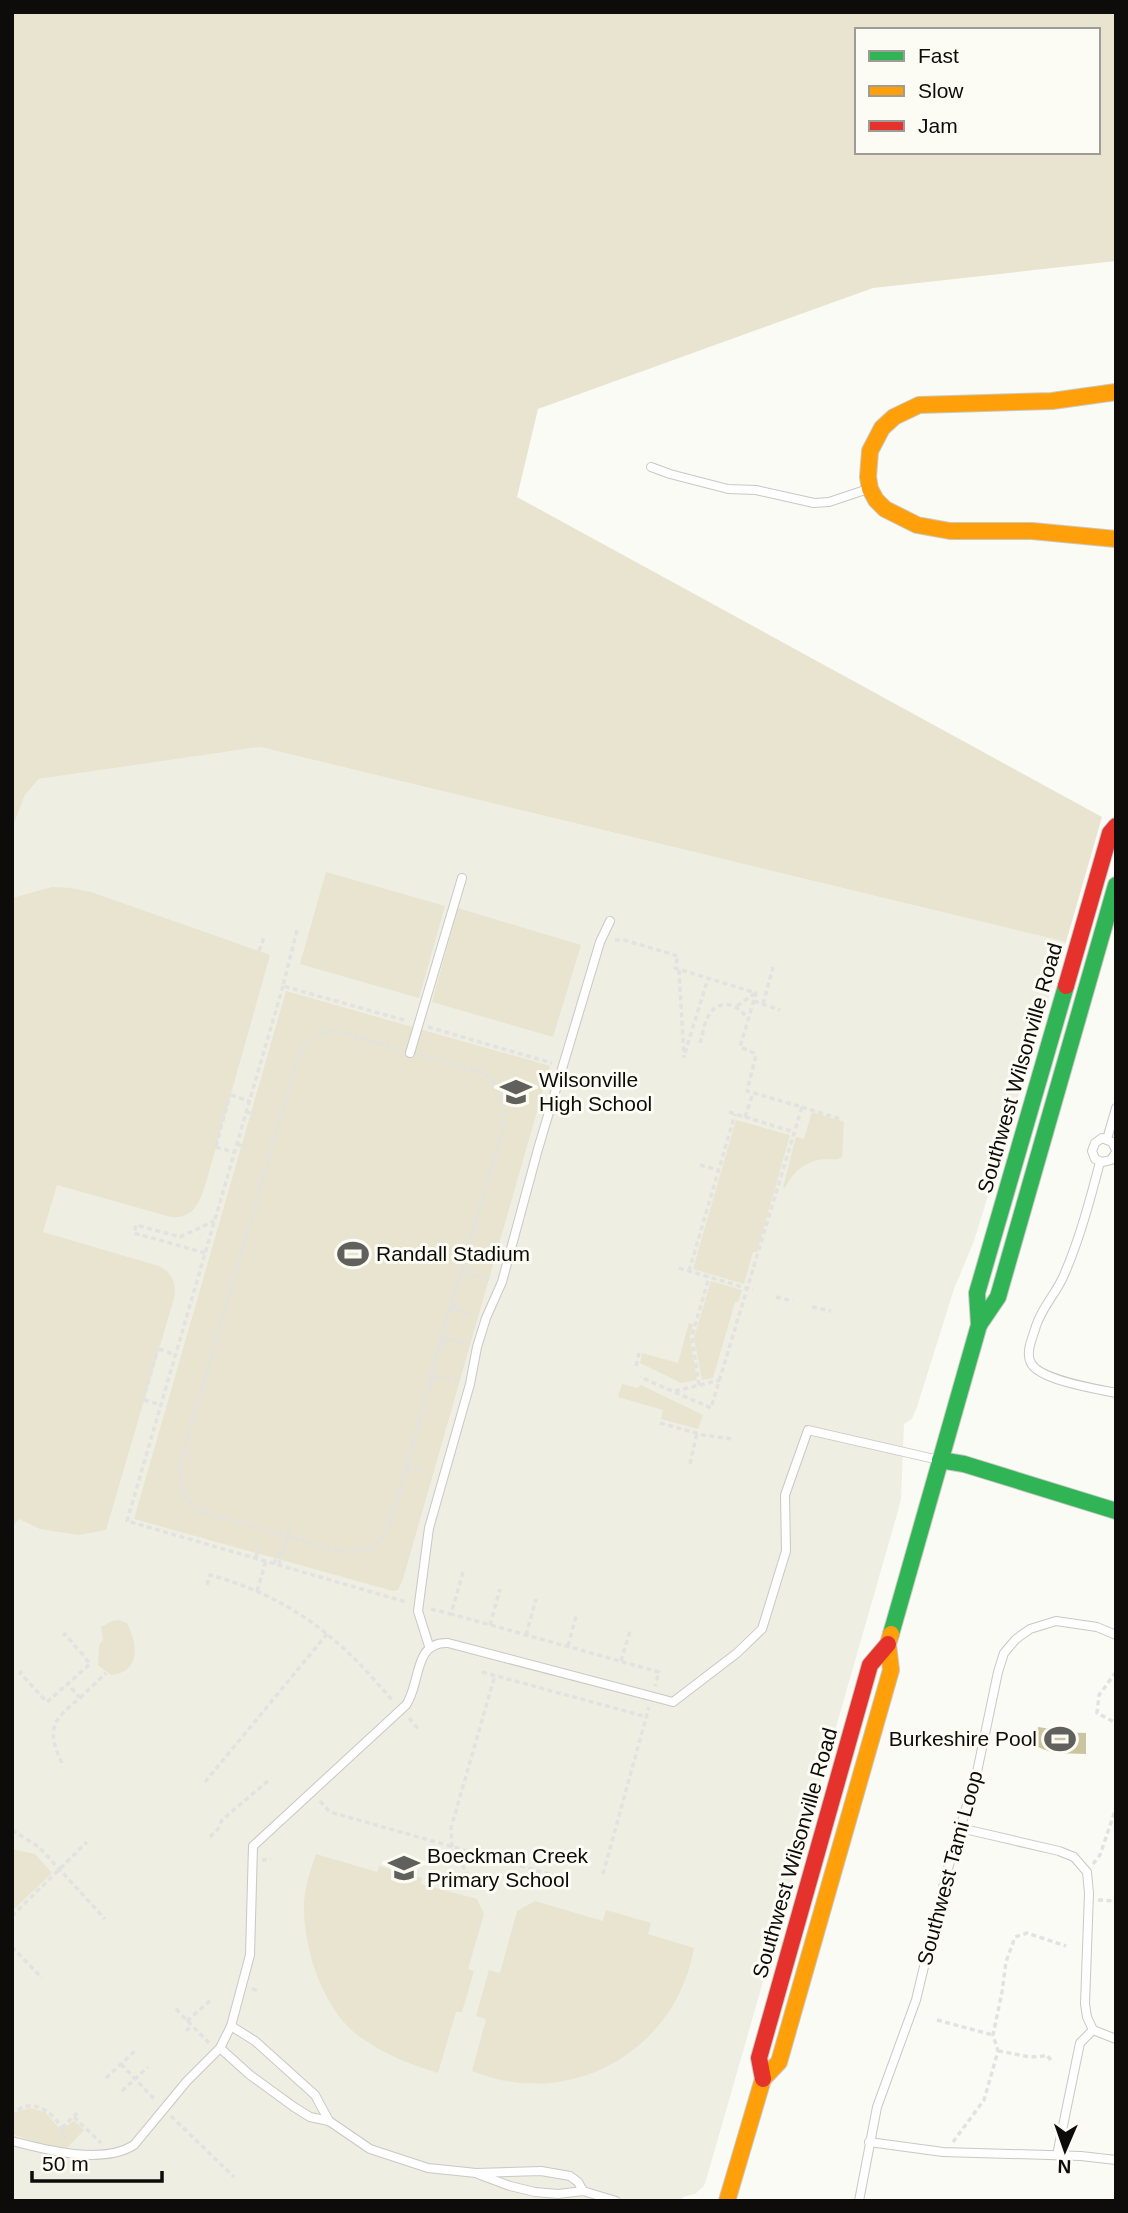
<svg xmlns="http://www.w3.org/2000/svg" width="1128" height="2213" viewBox="0 0 1128 2213" font-family="Arial,sans-serif">
	<style>
		.built { fill: #efeee3 }
		.green { fill: #e8e4d0; fill-rule: evenodd }
		.water { fill: #cbc4a1 }
		.lines { fill: none; stroke-linecap: round; stroke-linejoin: round }
		.lane-casing { stroke: #c8c8c4; stroke-width: 10 }
		.fast-casing { stroke: #c8c8c4; stroke-width: 18 }
		.slow-casing { stroke: #c8c8c4; stroke-width: 18 }
		.jam-casing { stroke: #c8c8c4; stroke-width: 18 }
		.path { stroke: #e2e2e1; stroke-width: 3.5; stroke-dasharray: 5 3.5; stroke-linecap: butt }
		.lane { stroke: #fefefe; stroke-width: 8 }
		.fast { stroke: #30b455; stroke-width: 16 }
		.slow { stroke: #ff9f0a; stroke-width: 16 }
		.jam { stroke: #e5322d; stroke-width: 16 }
		.labels { text-anchor: middle; stroke-width: 6; stroke-linejoin: round; paint-order: stroke }
		.street-label { font-size: 21px; fill: #0d0c0a; stroke: #fdfcf4 }
		.poi-label { font-size: 21px; fill: #0d0c0a; stroke: #fdfcf4; text-anchor: start }
	</style>
	<rect width="100%" height="100%" fill="#fbfbf6"/>
	<path class="built" d="M260 747 1066 942 974 1241 954 1289 917 1407 912 1419 904 1424 901 1499 898 1511 707 2177 704 2186 695 2194 683 2197 681 2201H12V1527L18 1519 12 1516V829L25 795 39 779Z"/>
	<g class="green">
		<path d="M12 12H1116V261L873 288 538 409 517 497 1102 817 1066 942 260 747 39 779 25 795 12 829ZM857 30H1098V152H857Z"/>
		<path d="M326 872 445 906 419 998 300 964Z"/>
		<path d="M52 887 71 888 91 892 270 955 207 1179C201 1199 196 1219 171 1217L57 1185 43 1232 159 1266C172 1272 177 1284 174 1298L106 1530 78 1535 40 1529 19 1519 12 1527V898Z"/>
		<path d="M458 908 581 945 553 1037 432 1002Z"/>
		<path d="M286 991 550 1066 403 1579 398 1590 393 1591 134 1519Z"/>
		<path d="M812 1112 844 1122 842 1157C836 1161 833 1159 826 1159 807 1160 793 1171 785 1188L783 1187 796 1137 804 1139Z"/>
		<path d="M736 1120 790 1135 757 1252H753L744 1284 693 1269Z"/>
		<path d="M711 1281 742 1290 738 1302H735L713 1378 702 1380 694 1338Z"/>
		<path d="M689 1323 693 1324 690 1337 697 1380 681 1383 640 1363 642 1353 678 1363Z"/>
		<path d="M622 1384 637 1388 641 1385 703 1415 698 1429 661 1419 663 1410 618 1397Z"/>
		<path d="M119 1620 127 1623C138 1644 141 1672 111 1675L98 1665 99 1645 103 1640 101 1627 112 1621Z"/>
		<path d="M12 1849 35 1854 52 1873 12 1911Z"/>
		<path d="M316 1854 377 1872 379 1866 422 1878 421 1884 477 1899 484 1914 468 1969 474 1971 462 2012H456L438 2073C409 2064 386 2055 360 2037 323 2010 304 1951 304 1907 304 1889 310 1871 316 1854Z"/>
		<path d="M535 1901 603 1921 606 1910 651 1923 648 1934 694 1948C676 2052 569 2111 472 2071L486 2019 476 2016 489 1970 500 1973 517 1911Z"/>
		<path d="M30 2108 45 2112 61 2130 74 2121 84 2130 67 2148 45 2145 12 2134V2113Z"/>
	</g>
	<path class="water" d="M1038 1727 1058 1730V1732L1086 1733V1754L1053 1753 1033 1745Z"/>
	<g class="lines">
		<defs>
			<g id="lane">
				<path d="M651 467 670 474 728 489 756 490 814 503 829 502 868 489"/>
				<path d="M410 1053 462 878"/>
				<path d="M1107 1139 1116 1108"/>
				<path d="M1116 1150 1112 1142 1102 1138 1095 1143 1092 1151 1095 1159 1102 1162 1111 1160 1116 1152"/>
				<path d="M1100 1162C1090 1200 1080 1238 1064 1275 1056 1294 1043 1305 1036 1326 1033 1337 1025 1352 1031 1363 1039 1380 1097 1389 1116 1393"/>
				<path d="M429 1646 418 1611 429 1528 470 1384 477 1347 486 1318 502 1282 538 1149 600 942 610 921"/>
				<path d="M960 1828 1059 1851 1074 1857 1087 1872 1089 1893 1085 2004 1087 2017 1093 2030"/>
				<path d="M231 2026 255 2041 315 2095 329 2121"/>
				<path d="M1093 2030 1116 2039"/>
				<path d="M220 2048 250 2075 294 2107 310 2117 329 2121 370 2149 428 2168 476 2173 541 2171 570 2176 578 2182 583 2191"/>
				<path d="M12 2141C46 2150 103 2165 134 2145L187 2081 220 2048 231 2026 250 1955 253 1846 406 1705C421 1684 413 1641 448 1643L673 1702 737 1653 762 1629 786 1551 785 1495 808 1430 939 1460"/>
				<path d="M869 2142 943 2152 1081 2156 1116 2160"/>
				<path d="M1057 2155 1080 2043 1093 2030"/>
				<path d="M478 2174 510 2186 535 2192 558 2194 583 2191 616 2201"/>
				<path d="M859 2201 877 2107 916 2000 946 1875 977 1772 998 1672 1004 1653 1016 1639 1030 1629 1056 1621 1097 1627 1116 1635"/>
			</g>
			<g id="fast">
				<path d="M979 1325 998 1297 1116 885"/>
				<path d="M940 1460 964 1464 1116 1511"/>
				<path d="M891 1634 979 1325 977 1293 1066 986"/>
			</g>
			<g id="slow">
				<path d="M1116 392 1052 401 919 405 894 417 882 428 870 451 868 477 870 489 876 500 885 509 917 525 950 531H1032L1116 539"/>
				<path d="M727 2201 763 2079 779 2062 891 1670 888 1644 891 1634"/>
			</g>
			<g id="jam">
				<path d="M1066 986 1110 833 1116 826"/>
				<path d="M763 2079 759 2058 870 1665 888 1644"/>
			</g>
		</defs>
		<use href="#lane" class="lane-casing"/>
		<use href="#fast" class="fast-casing"/>
		<use href="#slow" class="slow-casing"/>
		<use href="#jam" class="jam-casing"/>
		<g class="path">
			<path d="M297 930 283 986 407 1021"/>
			<path d="M615 940H624L678 956 675 968 756 993 740 1047 754 1053 756 1055 747 1091 802 1107 711 1408 640 1377"/>
			<path d="M259 951 265 935"/>
			<path d="M679 970 684 1058"/>
			<path d="M283 986 127 1521 406 1602"/>
			<path d="M754 1001 780 1010"/>
			<path d="M763 1004 773 967"/>
			<path d="M737 1006 755 993"/>
			<path d="M428 1027 552 1063"/>
			<path d="M700 1043C703 1034 704 1023 709 1015 719 997 739 1005 747 1018"/>
			<path d="M399 1049 336 1031C318 1032 307 1037 299 1053L181 1462C179 1482 183 1501 201 1511L340 1551C364 1555 382 1545 390 1523L428 1391 431 1372 467 1252"/>
			<path d="M685 1053 708 978"/>
			<path d="M420 1055 481 1072C502 1083 507 1106 503 1128L467 1252 468 1263 465 1272 490 1279"/>
			<path d="M231 1095 249 1101"/>
			<path d="M802 1107 843 1120"/>
			<path d="M246 1112 255 1114V1116"/>
			<path d="M729 1112 794 1132"/>
			<path d="M745 1117 753 1093"/>
			<path d="M237 1144 246 1147 247 1145"/>
			<path d="M216 1146 230 1095"/>
			<path d="M216 1147 234 1152"/>
			<path d="M700 1165 718 1170"/>
			<path d="M205 1253 134 1233 136 1225 180 1237 214 1221"/>
			<path d="M679 1268 753 1290"/>
			<path d="M689 1271 735 1114"/>
			<path d="M776 1297 793 1301"/>
			<path d="M451 1300 456 1301 454 1309 474 1315"/>
			<path d="M812 1307 831 1311"/>
			<path d="M439 1344 444 1345 446 1338 465 1343"/>
			<path d="M159 1349 176 1355"/>
			<path d="M636 1366 639 1353"/>
			<path d="M699 1385 692 1336 709 1277"/>
			<path d="M430 1388 435 1375 458 1381"/>
			<path d="M675 1391 720 1380"/>
			<path d="M143 1400 158 1349"/>
			<path d="M144 1400 161 1405"/>
			<path d="M660 1423 703 1435 732 1439"/>
			<path d="M690 1464 697 1433"/>
			<path d="M406 1467 425 1472"/>
			<path d="M256 1558 259 1546"/>
			<path d="M274 1564 278 1552"/>
			<path d="M279 1565 289 1528"/>
			<path d="M463 1572 451 1614 659 1672 655 1686"/>
			<path d="M207 1585 210 1575C255 1587 299 1609 334 1640 356 1658 375 1681 394 1702"/>
			<path d="M257 1591 266 1561"/>
			<path d="M431 1609 451 1614"/>
			<path d="M490 1625 500 1589"/>
			<path d="M526 1635 536 1599"/>
			<path d="M63 1636 65 1634 80 1652"/>
			<path d="M568 1646 576 1616"/>
			<path d="M621 1661 630 1631"/>
			<path d="M22 1671 20 1673 47 1702 90 1664 80 1651"/>
			<path d="M482 1672 647 1717"/>
			<path d="M1116 1672 1099 1695 1097 1713 1116 1723"/>
			<path d="M80 1698 106 1673"/>
			<path d="M409 1718 419 1730"/>
			<path d="M62 1763C46 1730 52 1720 80 1698L68 1684"/>
			<path d="M205 1782 327 1634"/>
			<path d="M320 1801 330 1812 549 1874"/>
			<path d="M12 1830 39 1847 105 1919"/>
			<path d="M210 1837 218 1829 222 1820 269 1780"/>
			<path d="M262 1860 271 1859"/>
			<path d="M1093 1864 1100 1855 1116 1808"/>
			<path d="M603 1874 649 1707"/>
			<path d="M473 1884 452 1847 451 1828 495 1675"/>
			<path d="M1098 1900 1115 1901 1116 1903"/>
			<path d="M12 1916 87 1842"/>
			<path d="M12 1947 42 1978"/>
			<path d="M252 1989 260 1991"/>
			<path d="M176 2009 209 2043"/>
			<path d="M937 2020 993 2035"/>
			<path d="M187 2021 211 2000"/>
			<path d="M186 2031 192 2026"/>
			<path d="M998 2051C1014 2053 1031 2060 1047 2055L1053 2063"/>
			<path d="M121 2064 156 2101"/>
			<path d="M106 2078 136 2050"/>
			<path d="M122 2091 148 2067"/>
			<path d="M12 2116C30 2091 64 2117 65 2141"/>
			<path d="M171 2116 234 2177"/>
			<path d="M74 2117 101 2143"/>
			<path d="M62 2128 77 2113"/>
			<path d="M953 2142 984 2100 998 2051 993 2035 1002 1992 1006 1962 1015 1937 1027 1933 1066 1946"/>
		</g>
		<use href="#lane" class="lane"/>
		<use href="#fast" class="fast"/>
		<use href="#slow" class="slow"/>
		<use href="#jam" class="jam"/>
	</g>
	<defs>
		<symbol id="school-bare" viewBox="-9 -9 18 18"><path d="M0-5L7-2L0 1L-7-2ZM-4 1L0 2.5L4 1V4Q0 6-4 4Z" fill="#60605d" stroke="#fdfcf4" stroke-width="2.5" paint-order="stroke"/></symbol>
		<symbol id="stadium-bare" viewBox="-9 -9 18 18"><path d="M0-5a6.5 5 0 1 0 0 10a6.5 5 0 1 0 0-10ZM-3.5-1.8h7v3.6h-7Z" fill="#60605d" stroke="#fdfcf4" stroke-width="2.5" paint-order="stroke"/></symbol>
	</defs>
	<g fill-rule="evenodd">
		<use href="#school-bare" x="494" y="1070" width="44" height="44"/>
		<use href="#stadium-bare" x="331" y="1232" width="44" height="44"/>
		<use href="#stadium-bare" x="1038" y="1717" width="44" height="44"/>
		<use href="#school-bare" x="382" y="1846" width="44" height="44"/>
	</g>
	<g class="labels">
		<g class="street-label">
			<text transform="translate(1020 1068) rotate(-74)" y="7">Southwest Wilsonville Road</text>
			<text transform="translate(795 1853) rotate(-74)" y="7">Southwest Wilsonville Road</text>
			<text transform="translate(950 1868) rotate(-75)" y="7">Southwest Tami Loop</text>
		</g>
		<g class="poi-label">
			<text x="539" y="1087">Wilsonville<tspan x="539" dy="24">High School</tspan></text>
			<text x="376" y="1261">Randall Stadium</text>
			<text x="1037" y="1746" text-anchor="end">Burkeshire Pool</text>
			<text x="427" y="1863">Boeckman Creek<tspan x="427" dy="24">Primary School</tspan></text>
		</g>
	</g>
	<rect width="1128" height="2213" fill="none" stroke="#0d0c0a" stroke-width="28"/>
	<rect x="855" y="28" width="245" height="126" fill="#fdfcf4" stroke="#9d9c96" stroke-width="2"/>
	<rect x="869" y="51" width="35" height="10" fill="#30b455" stroke="#9d9c96" stroke-width="2"/>
	<text x="918" y="63" font-size="21" fill="#0d0c0a">Fast</text>
	<rect x="869" y="86" width="35" height="10" fill="#ff9f0a" stroke="#9d9c96" stroke-width="2"/>
	<text x="918" y="98" font-size="21" fill="#0d0c0a">Slow</text>
	<rect x="869" y="121" width="35" height="10" fill="#e5322d" stroke="#9d9c96" stroke-width="2"/>
	<text x="918" y="133" font-size="21" fill="#0d0c0a">Jam</text>
	<g transform="translate(1065 2150) rotate(182)" stroke="#fdfcf4" stroke-width="5" paint-order="stroke">
	<path d="M0-5L12 26L0 18L-12 26Z" fill="#0d0c0a"/>
	<text y="-10" font-size="19" font-weight="bold" text-anchor="middle" fill="#0d0c0a">N</text>
	</g>
	<path d="M32 2171v10h130v-10" fill="none" stroke="#0d0c0a" stroke-width="3.5"/>
	<text x="42" y="2171" font-size="21" fill="#0d0c0a" stroke="#fdfcf4" stroke-width="5" paint-order="stroke">50 m</text>
</svg>
